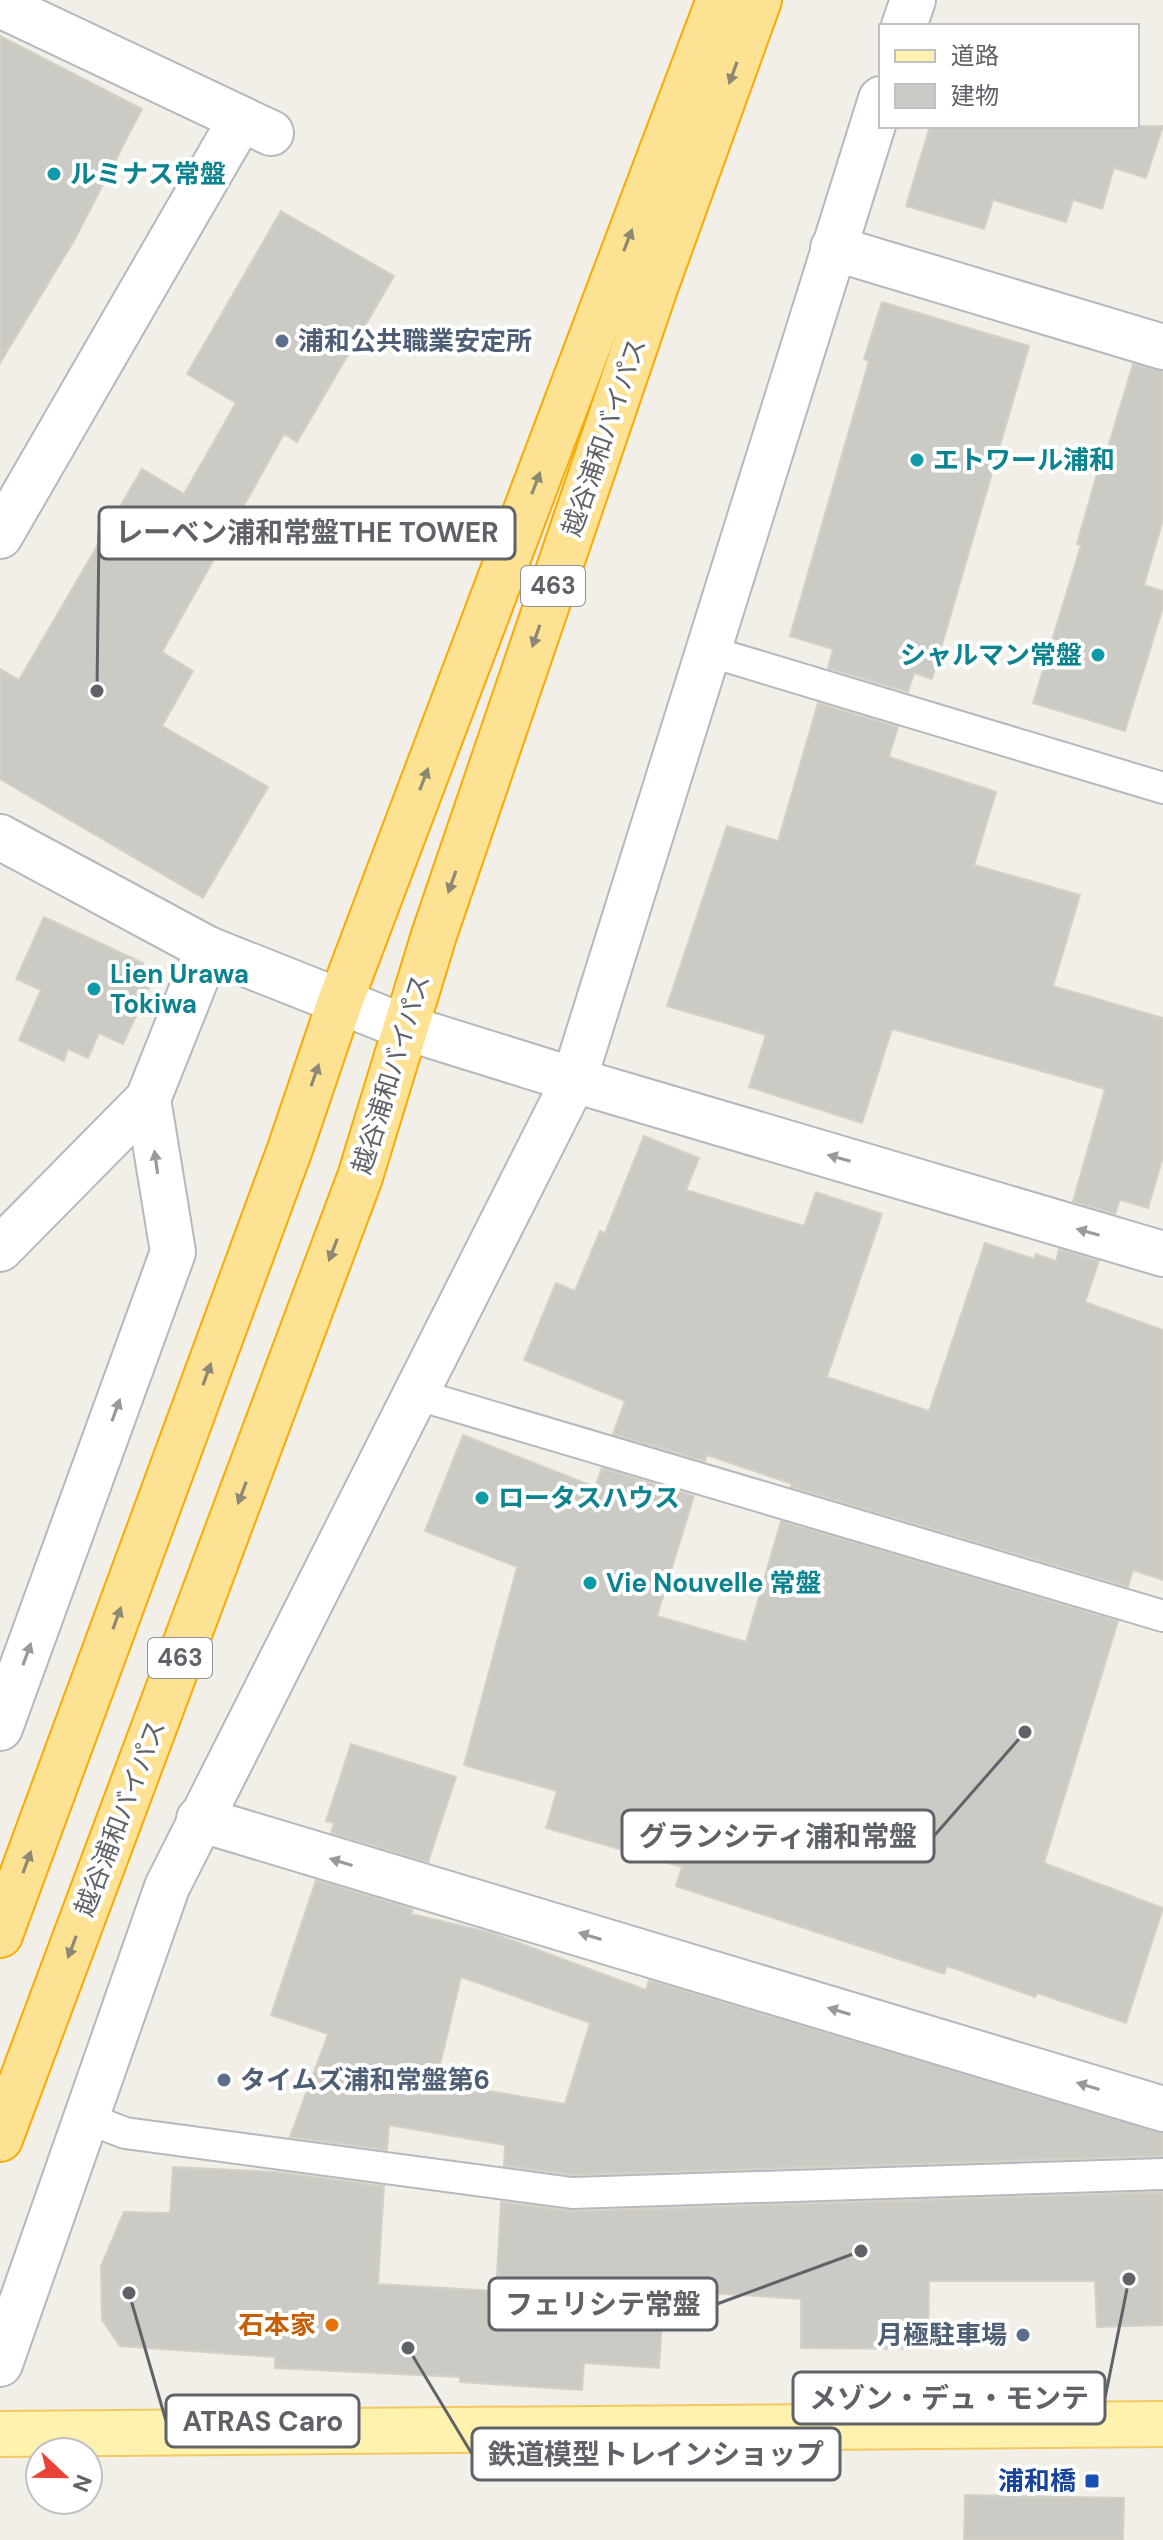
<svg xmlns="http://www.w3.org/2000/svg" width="1163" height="2540" viewBox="0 0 1163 2540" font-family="'DM Sans','Noto Sans JP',sans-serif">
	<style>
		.building { fill: #cccac5; stroke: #d6d1c6; stroke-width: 2; fill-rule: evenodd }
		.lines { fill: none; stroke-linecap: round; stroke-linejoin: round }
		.lane-casing { stroke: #b5b8bc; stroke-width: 34 }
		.street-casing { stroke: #b5b8bc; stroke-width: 48 }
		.primary-casing { stroke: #f2c960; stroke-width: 48 }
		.highway-casing { stroke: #f9ab00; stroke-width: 48 }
		.lane { stroke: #fff; stroke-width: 30 }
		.street { stroke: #fff; stroke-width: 44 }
		.primary { stroke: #fff2af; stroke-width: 44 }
		.highway { stroke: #fde293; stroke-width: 44 }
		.oneway { fill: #8e8975 }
		.oneway2 { fill: #979a9d }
		.culture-dot { fill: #0f9aa8; stroke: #fff; stroke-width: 3 }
		.service-dot { fill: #5c6f8a; stroke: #fff; stroke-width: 3 }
		.food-dot { fill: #e8710a; stroke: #fff; stroke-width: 3 }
		.transit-dot { fill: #1a4fb4; stroke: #fff; stroke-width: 3 }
		.labels { text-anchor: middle; stroke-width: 8; stroke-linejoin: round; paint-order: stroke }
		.shield { fill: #fff; stroke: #8f9295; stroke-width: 2 }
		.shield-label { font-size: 24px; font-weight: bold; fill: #5f6368 }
		.culture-label { font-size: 26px; font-weight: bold; fill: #0d838f; stroke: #fff; text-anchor: start }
		.service-label { font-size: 26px; font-weight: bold; fill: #4e5e75; stroke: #fff; text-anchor: start }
		.street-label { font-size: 26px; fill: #5f6368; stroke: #fff }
		.food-label { font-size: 26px; font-weight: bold; fill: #c56008; stroke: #fff; text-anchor: end }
		.transit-label { font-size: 26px; font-weight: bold; fill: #164399; stroke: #fff; text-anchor: end }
		.leader { fill: none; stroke: #5f6368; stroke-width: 3 }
		.callout-dot { fill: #5f6368; stroke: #fff; stroke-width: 3 }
		.callout { fill: #fff; stroke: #5f6368; stroke-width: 3 }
		.callout-label { font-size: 28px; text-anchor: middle; font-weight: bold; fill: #5f6368 }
	</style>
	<rect width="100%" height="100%" fill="#f1efe8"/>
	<g class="building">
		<path d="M0 36 142 109 75 239 0 363Z"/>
		<path d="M930 126H1163L1146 178 1114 168 1102 209 1073 200 1066 222 993 200 984 229 906 206Z"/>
		<path d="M281 211 394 276 297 442 284 434 162 652 193 671 162 726 268 787 203 898 0 779V669L19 680 142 469 184 494 236 403 187 374Z"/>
		<path d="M882 302 1029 346 932 679 914 673 908 692 828 668 833 649 790 636 869 361 864 359Z"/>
		<path d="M1133 364 1163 371V520L1144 585 1163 591V607L1125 731 1033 703 1081 545 1077 544 1103 453 1106 454Z"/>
		<path d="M818 703 898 727 889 757 996 792 974 865 1080 895 1053 986 1163 1018V1157L1148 1208 1120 1200 1115 1214 1073 1201 1105 1089 892 1029 862 1123 749 1087 766 1035 667 1006 727 826 778 841Z"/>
		<path d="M44 917 143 963 135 981 149 988 123 1044 99 1033 88 1058 68 1049 64 1061 19 1040 41 990 16 979Z"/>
		<path d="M644 1136 699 1158 686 1190 804 1226 816 1192 882 1214 827 1377 929 1411 985 1243 1034 1259 1036 1254 1056 1261 1059 1249 1099 1261 1085 1302 1163 1330V1580L1133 1570 1128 1587 791 1487 792 1484 707 1455 705 1461 613 1434 625 1401 524 1360 556 1283 575 1291 600 1231 605 1233Z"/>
		<path d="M463 1435 595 1487 602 1468 694 1496 657 1616 746 1642 781 1521 1118 1621 1044 1863 1163 1908 1126 2023 1037 1993 1035 1997 947 1966 944 1974 676 1886 682 1867 546 1828 557 1791 464 1765 517 1567 425 1531Z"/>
		<path d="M351 1744 456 1777 428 1862 331 1833 334 1823 326 1821Z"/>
		<path d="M316 1880 413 1909 411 1914 492 1933 646 1990 649 1980 1163 2133V2156L573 2175 504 2166 505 2145 389 2125 387 2150 290 2137 328 2034 271 2015ZM461 1977 590 2023 565 2104 436 2082Z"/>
		<path d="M173 2167 277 2172 384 2186 378 2284 496 2291 501 2202 573 2211 1163 2192V2325L1097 2327 1095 2281H929L928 2349 801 2348V2299L664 2290 659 2368 584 2363 582 2390 460 2382V2377L275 2368V2357L120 2346 102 2320 101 2266 124 2212 170 2213Z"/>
		<path d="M965 2495 1124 2498 1123 2540H964Z"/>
	</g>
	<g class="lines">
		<defs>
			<g id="lane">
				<path d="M708 651 1163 788"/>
				<path d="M415 1394 1163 1616"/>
				<path d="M84 2117 125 2133 572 2193 1163 2174"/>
			</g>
			<g id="street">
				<path d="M0 5 271 133"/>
				<path d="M904 26 913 0"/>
				<path d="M881 99 574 1080 1163 1254"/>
				<path d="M833 248 1163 347"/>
				<path d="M0 536 241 119"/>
				<path d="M0 837 208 949 407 1028 574 1080 167 1887 0 2364"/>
				<path d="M0 1249 148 1099 208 949"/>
				<path d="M0 1728 173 1252 148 1099"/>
				<path d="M199 1819 1163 2109"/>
			</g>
			<path id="primary" d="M0 2434 1163 2424"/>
			<g id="highway">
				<path d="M0 1935 290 1149 340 1002 719 0"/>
				<path d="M0 2139 360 1177 434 935 655 288 759 0"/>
			</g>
		</defs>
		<use href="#lane" class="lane-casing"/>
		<use href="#street" class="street-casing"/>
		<use href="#primary" class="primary-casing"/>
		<use href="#highway" class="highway-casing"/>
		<use href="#lane" class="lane"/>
		<use href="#street" class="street"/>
		<use href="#primary" class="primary"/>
		<use href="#highway" class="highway"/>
	</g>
	<defs><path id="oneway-solid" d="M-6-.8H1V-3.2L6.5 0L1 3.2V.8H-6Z" transform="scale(2)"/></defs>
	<g class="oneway">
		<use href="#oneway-solid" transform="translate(733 73) rotate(110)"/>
		<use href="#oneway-solid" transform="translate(628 240) rotate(-69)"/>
		<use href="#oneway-solid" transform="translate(536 483) rotate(-69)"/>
		<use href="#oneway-solid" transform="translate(536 636) rotate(109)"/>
		<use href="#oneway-solid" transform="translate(424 779) rotate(-69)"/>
		<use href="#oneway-solid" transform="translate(452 882) rotate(109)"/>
		<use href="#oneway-solid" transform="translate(315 1075) rotate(-71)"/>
		<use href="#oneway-solid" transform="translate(333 1250) rotate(111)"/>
		<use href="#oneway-solid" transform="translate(207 1374) rotate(-70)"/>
		<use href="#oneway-solid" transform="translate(242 1493) rotate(111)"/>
		<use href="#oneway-solid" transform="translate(117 1618) rotate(-70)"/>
		<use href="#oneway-solid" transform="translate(27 1862) rotate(-70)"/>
		<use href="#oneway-solid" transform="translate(72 1947) rotate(111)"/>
	</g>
	<g class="oneway2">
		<use href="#oneway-solid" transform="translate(839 1158) rotate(-164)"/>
		<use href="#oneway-solid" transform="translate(156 1162) rotate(-98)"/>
		<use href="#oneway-solid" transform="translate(1088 1232) rotate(-164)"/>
		<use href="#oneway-solid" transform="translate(116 1410) rotate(-70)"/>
		<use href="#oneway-solid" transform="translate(27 1654) rotate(-70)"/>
		<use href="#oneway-solid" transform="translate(341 1862) rotate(-163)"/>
		<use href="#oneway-solid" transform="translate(590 1936) rotate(-163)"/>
		<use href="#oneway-solid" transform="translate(839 2011) rotate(-163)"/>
		<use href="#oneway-solid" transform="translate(1088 2086) rotate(-163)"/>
	</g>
	<g class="culture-dot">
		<circle cx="54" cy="174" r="8"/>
		<circle cx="917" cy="460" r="8"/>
		<circle cx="1098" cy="655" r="8"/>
		<circle cx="94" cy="989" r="8"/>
		<circle cx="482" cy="1498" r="8"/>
		<circle cx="590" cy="1583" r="8"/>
	</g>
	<g class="service-dot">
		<circle cx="282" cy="341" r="8"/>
		<circle cx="224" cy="2080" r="8"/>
		<circle cx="1023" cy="2335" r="8"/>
	</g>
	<circle class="food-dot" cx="332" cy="2325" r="8"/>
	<rect class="transit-dot" x="1084" y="2473" width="16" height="16" rx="4"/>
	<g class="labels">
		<g class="shield">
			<rect x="521" y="566" width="64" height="40" rx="6"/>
			<rect x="148" y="1638" width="64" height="40" rx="6"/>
		</g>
		<g class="shield-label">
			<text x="553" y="594">463</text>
			<text x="180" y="1666">463</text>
		</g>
		<g class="culture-label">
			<text x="70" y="183">ルミナス常盤</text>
			<text x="933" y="469">エトワール浦和</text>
			<text x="1082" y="664" text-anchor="end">シャルマン常盤</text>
			<text x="110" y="983">Lien Urawa<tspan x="110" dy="30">Tokiwa</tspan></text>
			<text x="498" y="1507">ロータスハウス</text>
			<text x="606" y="1592">Vie Nouvelle 常盤</text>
		</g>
		<g class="service-label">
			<text x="298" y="350">浦和公共職業安定所</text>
			<text x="240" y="2089">タイムズ浦和常盤第6</text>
			<text x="1007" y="2344" text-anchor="end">月極駐車場</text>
		</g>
		<g class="street-label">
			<text transform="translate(604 437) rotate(-71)" y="9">越谷浦和バイパス</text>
			<text transform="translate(391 1074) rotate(-73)" y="9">越谷浦和バイパス</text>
			<text transform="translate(120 1818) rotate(-69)" y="9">越谷浦和バイパス</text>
		</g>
		<g class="food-label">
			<text x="316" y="2334">石本家</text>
		</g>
		<g class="transit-label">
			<text x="1076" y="2490">浦和橋</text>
		</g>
	</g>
	<path class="leader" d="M97 691L99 533M1025 1732L934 1836M861 2251L717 2304M1129 2279L1105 2398M129 2293L166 2421M408 2348L472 2454"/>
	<g class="callout-dot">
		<circle cx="97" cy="691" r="8"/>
		<circle cx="1025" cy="1732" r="8"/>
		<circle cx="861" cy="2251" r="8"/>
		<circle cx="1129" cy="2279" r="8"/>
		<circle cx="129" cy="2293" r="8"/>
		<circle cx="408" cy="2348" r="8"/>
	</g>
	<g class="callout">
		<rect x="99" y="507" width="416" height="52" rx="8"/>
		<rect x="622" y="1810" width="312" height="52" rx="8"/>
		<rect x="489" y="2278" width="228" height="52" rx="8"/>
		<rect x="793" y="2372" width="312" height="52" rx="8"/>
		<rect x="166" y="2395" width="193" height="52" rx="8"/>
		<rect x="472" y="2428" width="368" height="52" rx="8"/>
	</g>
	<g class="callout-label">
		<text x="307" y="542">レーベン浦和常盤THE TOWER</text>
		<text x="778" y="1846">グランシティ浦和常盤</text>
		<text x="603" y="2314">フェリシテ常盤</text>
		<text x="949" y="2408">メゾン・デュ・モンテ</text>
		<text x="263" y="2431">ATRAS Caro</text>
		<text x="656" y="2464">鉄道模型トレインショップ</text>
	</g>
	<rect x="879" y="24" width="260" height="104" fill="#ffffff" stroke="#bfc1c3" stroke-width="2"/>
	<rect x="895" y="50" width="40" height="12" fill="#fff2af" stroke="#bfc1c3" stroke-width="2"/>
	<text x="951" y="64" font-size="24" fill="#5f6368">道路</text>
	<rect x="895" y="84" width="40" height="24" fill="#cccac5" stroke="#bfc1c3" stroke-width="2"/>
	<text x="951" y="104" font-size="24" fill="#5f6368">建物</text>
	<g transform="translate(64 2476) rotate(112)"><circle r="38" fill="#ffffff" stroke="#bfc1c3" stroke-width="2"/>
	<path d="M0-6L14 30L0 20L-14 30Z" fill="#ea4335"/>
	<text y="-12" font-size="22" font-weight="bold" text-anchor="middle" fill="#5f6368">N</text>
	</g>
</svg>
